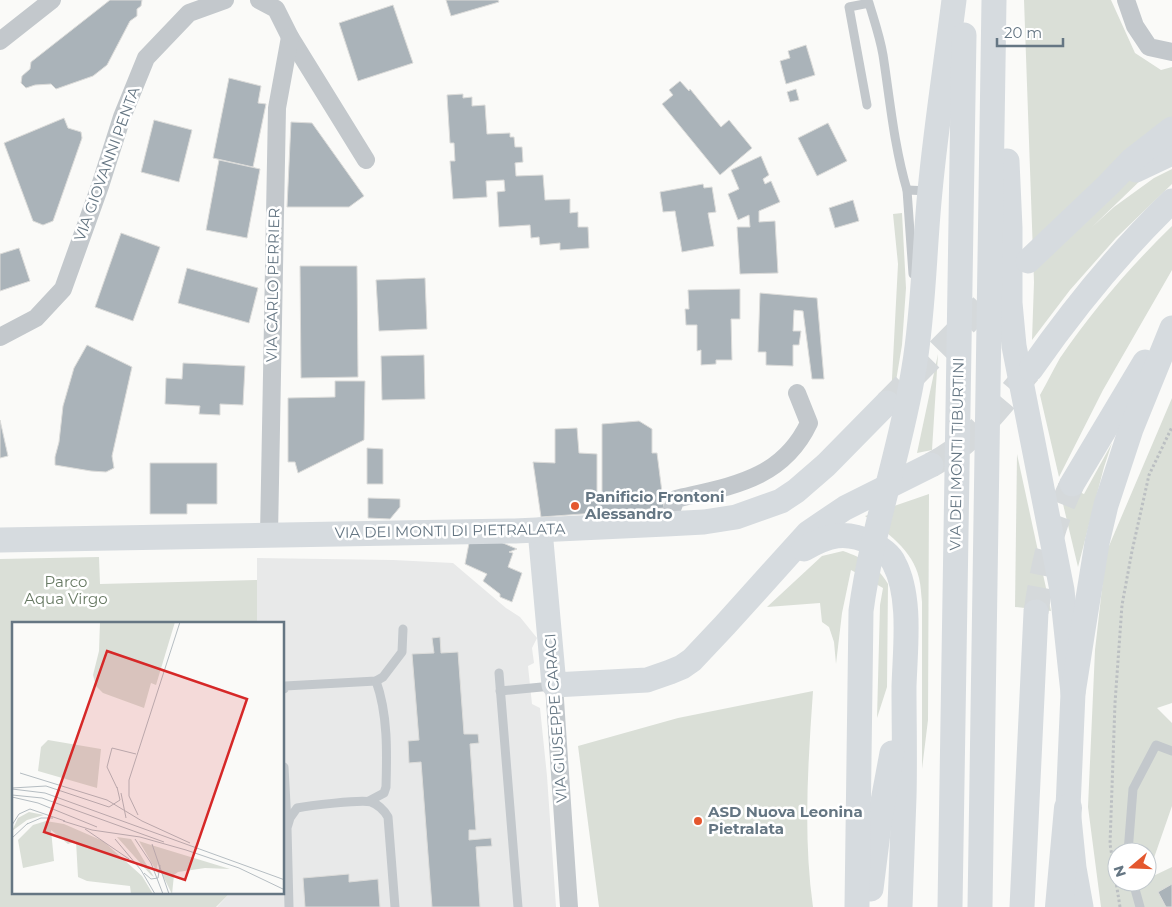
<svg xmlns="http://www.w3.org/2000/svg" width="1172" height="907" viewBox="0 0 1172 907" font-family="Montserrat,sans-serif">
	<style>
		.built { fill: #e8e9e9 }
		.green { fill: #dadfd7 }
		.building { fill: #aab3b9; stroke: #dcdcda }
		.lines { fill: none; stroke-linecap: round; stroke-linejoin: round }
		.secondary-tunnel { stroke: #d5d9db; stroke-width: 25; stroke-dasharray: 25 12; stroke-linecap: butt }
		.path { stroke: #bbbfc2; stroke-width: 3; stroke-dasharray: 2.5 2.5; stroke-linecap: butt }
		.lane { stroke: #c3c8cc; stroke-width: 9 }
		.street { stroke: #c3c8cc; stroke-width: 18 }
		.secondary { stroke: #d6dbdf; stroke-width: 25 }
		.highway { stroke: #d6dbdf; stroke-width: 28 }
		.poi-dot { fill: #e4572e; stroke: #fff; stroke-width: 2 }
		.labels { text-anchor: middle; stroke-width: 5; stroke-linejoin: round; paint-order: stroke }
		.street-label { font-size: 15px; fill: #657683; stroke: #fff }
		.poi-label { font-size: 15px; font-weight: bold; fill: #657683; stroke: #fff; text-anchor: start }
		.park-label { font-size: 15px; fill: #687a64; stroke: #fff }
		.inset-road { fill: none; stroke: #b5bdc2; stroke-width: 1 }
		.view { fill: #d62828; fill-opacity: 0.15; stroke: #d62828; stroke-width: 2.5 }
		.inset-edge { fill: none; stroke: #657683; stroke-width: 2.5 }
	</style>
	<rect width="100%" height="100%" fill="#fafaf8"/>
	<path class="built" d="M257 558 393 560 453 563 506 608 520 617 537 638 532 648 534 663 528 666 532 704 540 708 547 776 556 907H217L230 893H284V623H257Z"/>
	<g class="green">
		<path d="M1024 0H1111L1135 53 1161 70 1172 67V150L1092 227 1114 207 1154 178 1172 169V184L1116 238 1070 290 1032 340 1034 282Z"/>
		<path d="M902 213 906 288 902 345 890 417 898 264 893 214Z"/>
		<path d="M1172 226V270L1103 390 1059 477 1040 395C1047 383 1053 370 1060 358 1092 311 1131 266 1172 226Z"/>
		<path d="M938 354 932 450 917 453Z"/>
		<path d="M1172 398V703L1157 708 1172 723V806L1147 878V852H1117V882H1147V879L1172 867V907H1101L1088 807 1095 650 1106 553Z"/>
		<path d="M1112 443 1104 467 1078 567 1058 483 1084 494Z"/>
		<path d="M1017 454 1051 611 1015 607Z"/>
		<path d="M929 494 928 720 922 769V602C921 594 921 586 919 578 913 550 886 532 865 516Z"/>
		<path d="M843 551C863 558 877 565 888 584L887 687 877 718 880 605 883 588 851 570 842 613 836 664 834 642 829 627 822 622 820 603 767 607 822 556Z"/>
		<path d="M99 557 100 584 257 580V623H14V893H230L216 907H0V559Z"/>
		<path d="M813 691C808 763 803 836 813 907H599L578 746 678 718Z"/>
	</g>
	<g class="building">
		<path d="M110 0H142L141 6 137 9V16L130 21 107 65 93 76 56 89 51 84 35 85 26 88 21 83 22 76 30 69 31 62Z"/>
		<path d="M446 0H498L499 2 451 16Z"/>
		<path d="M393 5 413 63 358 81 339 23Z"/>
		<path d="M806 45 815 75 786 84 780 61 790 58 788 51Z"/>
		<path d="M229 78 261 86 258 103 266 104 253 167 213 158Z"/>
		<path d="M680 81 689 91 690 89 721 127 729 120 752 148 720 175 662 104 673 95 669 90Z"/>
		<path d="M796 89 799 100 790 102 787 92Z"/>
		<path d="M463 94V98L472 97V106L485 105 487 134 510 133V137H514L515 147H522L523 162 515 163 516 176 543 175 545 200 570 199V213L578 212V227H588L589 248 560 250V243L540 245 539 237 531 238 530 225 499 227 497 192 505 191 504 180 486 181 487 197 453 199 450 161H455L454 143H450L447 95Z"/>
		<path d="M64 118 68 128 81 132 82 138 53 221 43 225 33 221 4 143Z"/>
		<path d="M154 120 192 130 179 182 141 172Z"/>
		<path d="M291 122 312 123 364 196 349 207H287Z"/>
		<path d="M828 123 847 161 817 176 798 138Z"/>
		<path d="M761 156 769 175 763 179 765 184 771 181 780 202 759 211V222L775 221 778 273 740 274 737 227H750L749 215 738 220 728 194 739 189 731 170Z"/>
		<path d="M219 160 260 169 247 238 206 230Z"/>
		<path d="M703 184 704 188 712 187 716 212 708 213 714 246 682 252 675 211 663 212 660 192Z"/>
		<path d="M853 200 859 221 835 228 829 208Z"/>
		<path d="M121 233 160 247 133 321 95 307Z"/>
		<path d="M19 248 30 281 0 291V254Z"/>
		<path d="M300 266H357L358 377 301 378Z"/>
		<path d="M187 268 258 288 249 323 178 303Z"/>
		<path d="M425 278 427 329 379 331 376 280Z"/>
		<path d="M740 289V319H731L732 360H716V364L701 365V350L697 351V325H686L685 309H689L688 290Z"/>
		<path d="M760 293 817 298 824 379H812L803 311 794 310 793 331H801L799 345H793V366L766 365V352H758Z"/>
		<path d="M87 345 132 367 112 456 114 468 106 472 91 471 55 465V457L59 442 63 406 74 368Z"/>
		<path d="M424 355 425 399 382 400 381 356Z"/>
		<path d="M183 363 245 366 243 405 220 404V415L199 414 200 406 165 404 166 378 182 379Z"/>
		<path d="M335 381H365L364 440 298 473 295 462H288V398L335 397Z"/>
		<path d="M0 420 8 456 0 458Z"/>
		<path d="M639 421 652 429V453H657L664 508 541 517 533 462 555 463V429L577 428 579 453 597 454V495H602V424Z"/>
		<path d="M367 448 383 449V484H367Z"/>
		<path d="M150 463H217V504H187V514H150Z"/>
		<path d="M368 498 400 499V507L390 519 368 518Z"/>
		<path d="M489 537 517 549 509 552 513 553 508 567 522 573 512 602 500 597V594L483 581 487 574 465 564 470 538Z"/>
		<path d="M440 637 441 653 458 652 464 734H478L479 743 470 744 476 830H469V840L491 838 492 846 476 847 480 907H432L421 762 409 763 408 741 419 740 412 654 434 653 432 638Z"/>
		<path d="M349 874V882L378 879 380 907H305L303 878Z"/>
		<path d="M1172 884V907H1166L1158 892Z"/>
	</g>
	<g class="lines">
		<g class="secondary-tunnel">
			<path d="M887 403 1001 287"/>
			<path d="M931 465C974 443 1000 405 1031 369"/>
			<path d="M1036 612C1043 565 1051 528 1072 484"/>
		</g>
		<path class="path" d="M1120 907 1110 844 1115 703 1122 605 1132 551 1149 475 1172 427"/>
		<g class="lane">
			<path d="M867 105 849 7 869 3C874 20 880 37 883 55 890 100 894 146 907 190"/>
			<path d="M913 274 907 190 930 191"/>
			<path d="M499 673 518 907"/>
			<path d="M284 689 285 686 376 681 383 677 402 652 403 629"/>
			<path d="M500 691 552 686"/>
			<path d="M284 767 287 823"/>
			<path d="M369 801 384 793 386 787C387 753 388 714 376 681"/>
			<path d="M1128 852 1133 789 1156 745 1172 751"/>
			<path d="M1133 882 1140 907"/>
			<path d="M289 907 287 828 290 818 297 808C307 806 362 799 371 802 379 805 384 810 388 817L395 907"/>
		</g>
		<g class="street">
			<path d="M259 0 276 9 290 37 366 160"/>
			<path d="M1126 0 1135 26 1149 47 1172 52"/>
			<path d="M0 41 52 0"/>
			<path d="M0 337 36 318 63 289 100 186 122 117 146 58 189 13 225 0"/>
			<path d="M666 524 676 499C731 486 782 480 809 423L797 393"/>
			<path d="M269 535 277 108 290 37"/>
			<path d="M554 685 569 907"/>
		</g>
		<g class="secondary">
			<path d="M1007 161 1010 228V303L1014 346 1062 590 1073 693"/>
			<path d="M1136 170 1172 153"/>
			<path d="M1028 261 1108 185 1132 160 1172 129"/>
			<path d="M1031 369C1073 309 1119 252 1172 201"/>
			<path d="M1072 484 1145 362"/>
			<path d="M540 530 554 685 647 680 670 672 682 667 692 660 725 625 808 533 845 508 931 465"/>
			<path d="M0 540 515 531 666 524 704 522 736 517 781 501 796 491 826 465 887 403"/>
			<path d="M804 549C828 535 845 530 872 543 880 548 890 554 894 563 912 597 905 649 904 687 904 723 905 760 904 797 903 834 901 870 900 907"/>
			<path d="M871 889 880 817 892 753"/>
			<path d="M857 907 861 611C872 528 901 450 914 368 924 309 924 250 930 191 936 127 946 64 954 0"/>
			<path d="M950 907 964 35"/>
			<path d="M980 907 994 0"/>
			<path d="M1022 907 1036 612"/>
			<path d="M1081 907 1074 868 1068 808 1073 693 1085 617 1097 543 1106 505 1131 429 1172 328"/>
		</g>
		<path class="highway" d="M1059 907 1068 808"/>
	</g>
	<g class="poi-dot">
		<circle cx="575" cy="506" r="5"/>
		<circle cx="698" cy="821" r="5"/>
	</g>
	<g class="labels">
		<g class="street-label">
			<text transform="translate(107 164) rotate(-70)" y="5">VIA GIOVANNI PENTA</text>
			<text transform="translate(273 285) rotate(-89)" y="5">VIA CARLO PERRIER</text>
			<text transform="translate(957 454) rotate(-89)" y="5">VIA DEI MONTI TIBURTINI</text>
			<text transform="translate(450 531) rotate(-1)" y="5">VIA DEI MONTI DI PIETRALATA</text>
			<text transform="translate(556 718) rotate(-94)" y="5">VIA GIUSEPPE CARACI</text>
		</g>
		<g class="poi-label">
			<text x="585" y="502">Panificio Frontoni<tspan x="585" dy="17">Alessandro</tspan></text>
			<text x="708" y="817">ASD Nuova Leonina<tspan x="708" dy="17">Pietralata</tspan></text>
		</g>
		<g class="park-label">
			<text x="66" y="587">Parco<tspan x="66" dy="17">Aqua Virgo</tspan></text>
		</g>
	</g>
	<g transform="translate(12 622)">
		<rect width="272" height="272" fill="#fafaf8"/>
		<path d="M88 0H163L144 63 139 61 132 86 91 71 84 64 81 53 87 29ZM36 118 89 127 85 166 26 149 29 125ZM17 190 32 193 15 198 0 209 6 196ZM34 199 52 202 91 219 130 254 141 272H119L118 264 75 259 66 255 64 219 56 222 39 208 42 239 11 246 6 218 21 203ZM105 215 119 217 142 255 139 253ZM127 219 136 222 218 247 193 246 166 250 162 253 160 272 145 242 146 252Z" fill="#dadfd7"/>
		<path class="inset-road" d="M8 151 95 178 130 199 178 221M0 166 34 164 97 185 108 178 105 165M105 166 95 145 100 126 124 132M0 167 33 171 273 258M109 171 114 196M0 173 30 176 152 220M0 175 26 181 85 205M126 193 117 174V158L168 0M51 199 80 208 128 215 174 228 227 246 273 268M15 202 29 196H41M0 203 7 192 18 187 53 199M73 207 117 237M0 216 16 201M103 217 129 248 143 272M123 217 139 241 151 272M140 222 157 272M132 251 139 257 146 256 148 243"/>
		<path class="view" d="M95 29 235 77 173 258 32 210Z"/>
		<rect width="272" height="272" class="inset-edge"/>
	</g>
	<g transform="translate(1132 867) rotate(251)"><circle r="24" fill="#ffffff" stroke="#c1c8cd"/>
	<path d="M0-4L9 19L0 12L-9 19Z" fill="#e4572e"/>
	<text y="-8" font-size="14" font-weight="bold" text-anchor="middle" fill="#657683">N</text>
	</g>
	<path d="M997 38v8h66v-8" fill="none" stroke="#657683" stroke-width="2.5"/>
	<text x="1004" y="38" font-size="15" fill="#657683" stroke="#ffffff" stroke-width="4" paint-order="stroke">20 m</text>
</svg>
